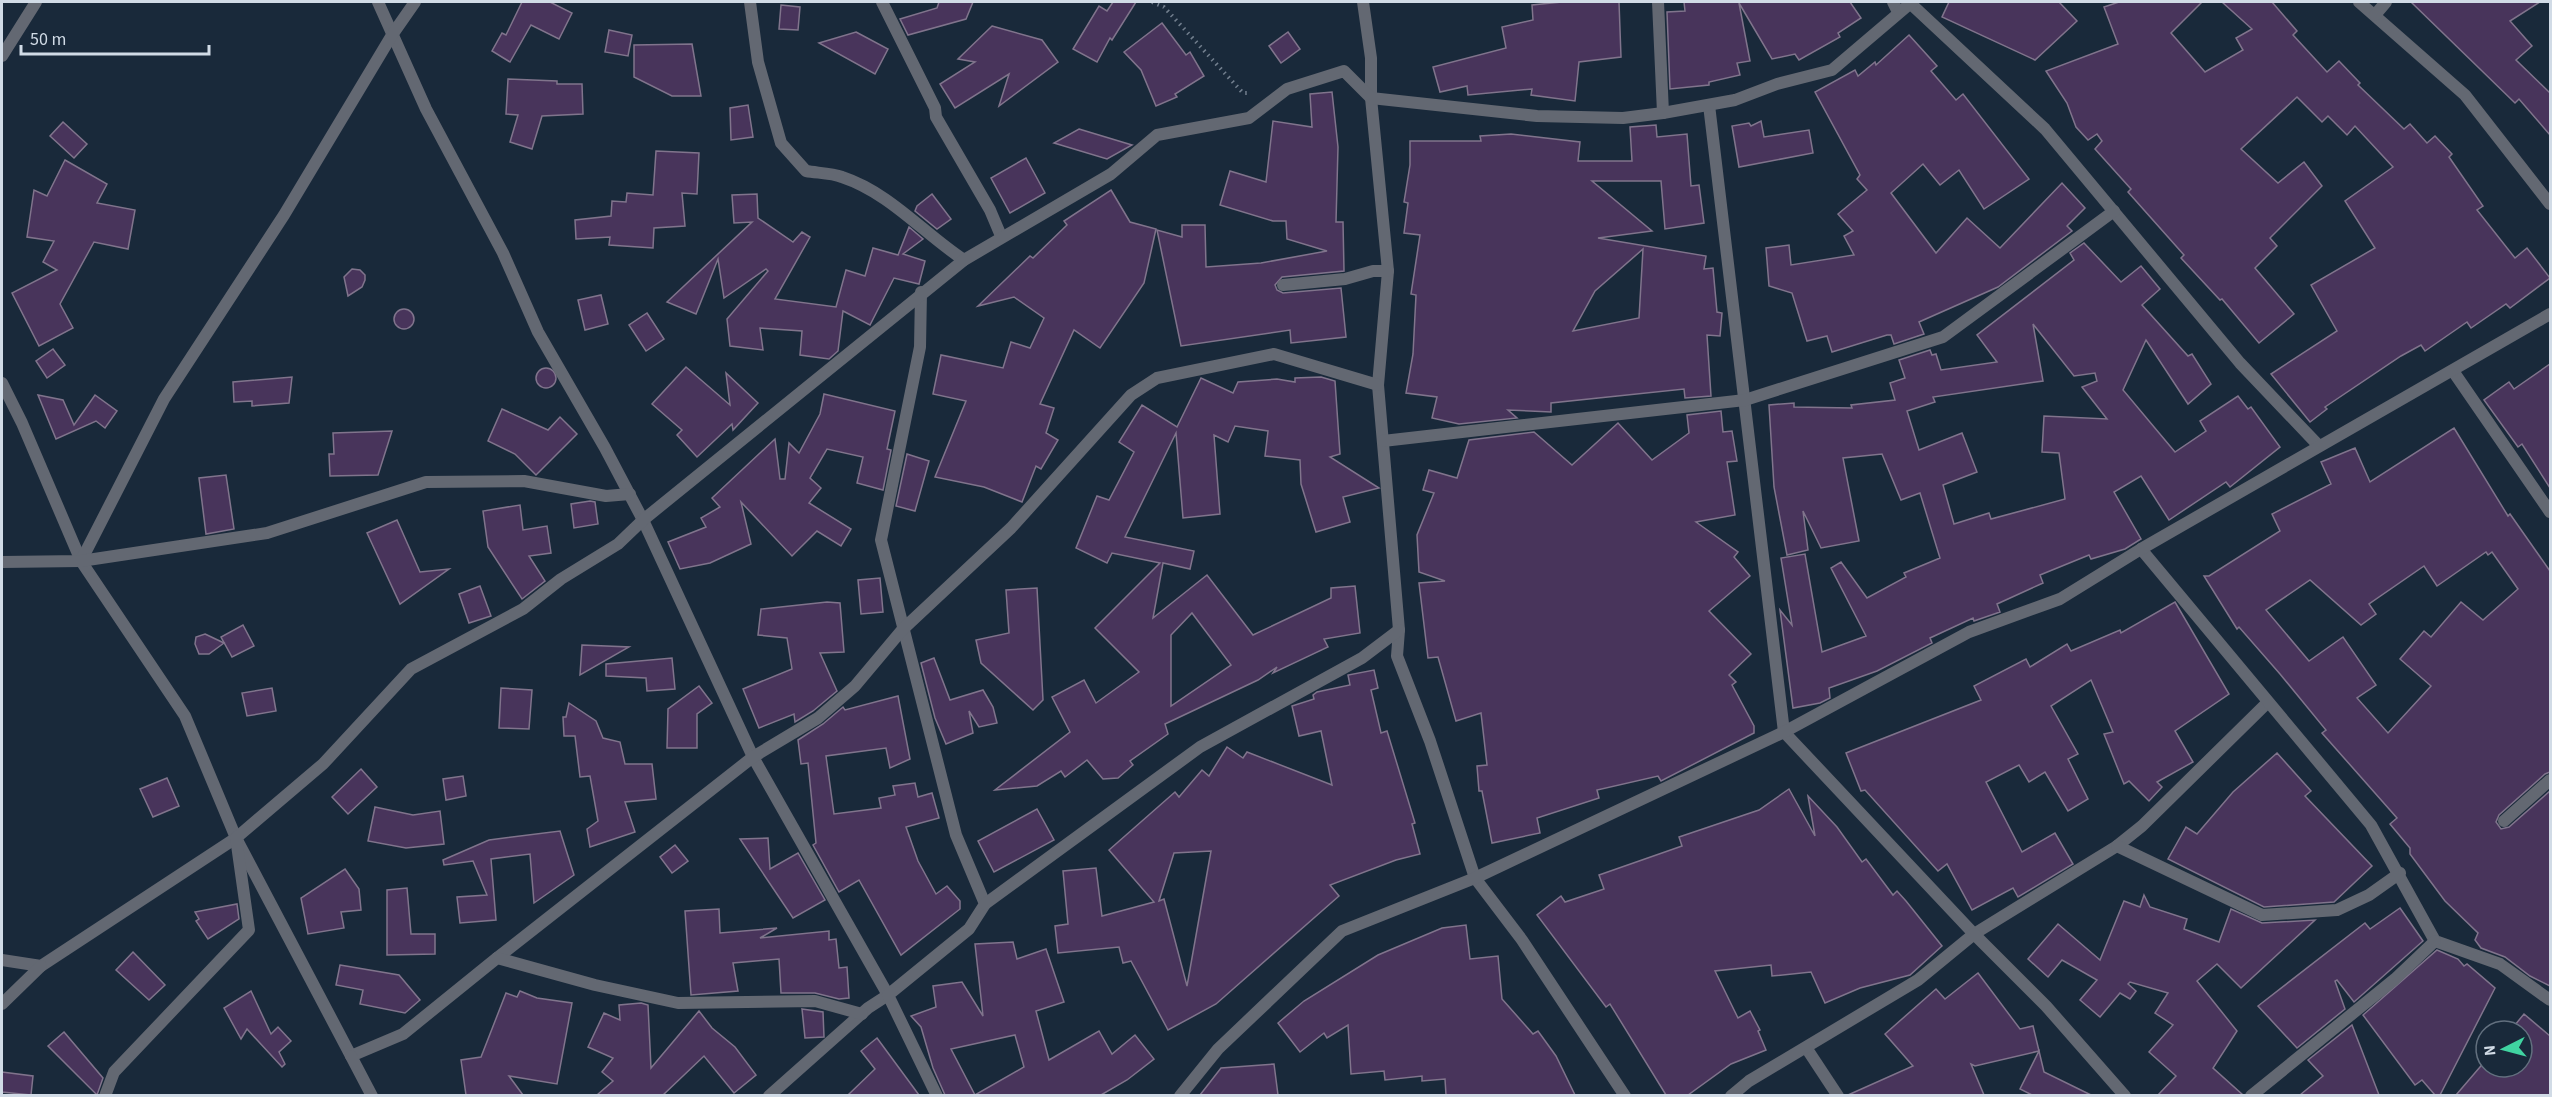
<svg xmlns="http://www.w3.org/2000/svg" width="2552" height="1097" viewBox="0 0 2552 1097" font-family="'Source Sans 3',sans-serif">
	<style>
		.building { fill: #48345b; stroke: #80748c; stroke-width: 1.5; fill-rule: evenodd }
		.lines { fill: none; stroke-linecap: round; stroke-linejoin: round }
		.path { stroke: #727f8e; stroke-width: 4; stroke-dasharray: 1.5 4.5; stroke-linecap: butt }
		.minor { stroke: #636872; stroke-width: 12 }
	</style>
	<rect width="100%" height="100%" fill="#19293a"/>
	<g class="building">
		<path d="M522 2H550L572 13 559 39 531 25 510 62 492 51 502 33 506 35Z"/>
		<path d="M939 2H973L966 19 908 35 900 19 937 8Z"/>
		<path d="M1113 2H1136L1112 40 1110 38 1097 62 1073 49 1099 6 1107 11Z"/>
		<path d="M1562 2H1619L1621 57 1579 62 1575 101 1531 95 1532 89 1468 95 1467 86 1440 92 1433 67 1506 48 1502 27 1533 20 1532 5Z"/>
		<path d="M1684 2H1850L1861 18 1838 33 1840 37 1799 60 1795 54 1772 59 1739 3 1750 61 1737 63 1740 75 1709 82V85L1670 89 1667 12 1685 11Z"/>
		<path d="M1949 2H2059L2077 21 2035 60 1942 17Z"/>
		<path d="M2119 2H2202L2171 33 2205 72 2243 50 2236 38 2252 29 2222 2H2272L2297 31 2293 35 2327 72 2339 61 2360 83 2358 85 2404 129 2410 124 2427 143 2435 136 2452 154 2449 157 2483 206 2477 210 2515 258 2527 248 2550 278 2510 308 2506 304 2471 328 2467 322 2425 351 2421 345 2401 356 2325 407 2327 409 2310 422 2271 374 2337 331 2311 285 2375 248 2345 201 2393 167 2355 126 2347 135 2328 116 2322 122 2297 97 2241 149 2278 183 2304 162 2322 186 2270 238 2277 246 2255 268 2294 314 2259 343 2222 299 2220 300 2181 258 2184 255 2128 192 2131 189 2095 149 2102 141 2097 134 2088 140 2076 127 2067 103 2046 71 2118 44 2104 7Z"/>
		<path d="M2411 2H2540L2510 21 2532 46 2516 60 2550 93V135L2519 99 2515 103Z"/>
		<path d="M781 5 800 7 798 30 779 29Z"/>
		<path d="M1162 23 1186 55 1190 52 1204 76 1175 94 1177 97 1156 106 1141 70 1124 52Z"/>
		<path d="M992 26 1042 40 1058 62 999 106 1009 74 955 108 940 84 975 62 958 59Z"/>
		<path d="M609 30 632 35 628 56 605 52Z"/>
		<path d="M856 32 888 49 875 74 819 43Z"/>
		<path d="M1288 32 1300 49 1281 63 1269 46Z"/>
		<path d="M1909 35 1937 66 1931 71 1956 100 1963 94 2029 179 1984 209 1959 170 1940 185 1923 164 1891 193 1936 253 1967 218 2000 248 2062 183 2085 208 2067 226 2072 231 1998 287 1919 322 1924 334 1894 344 1891 335H1887L1832 352 1827 336 1807 341 1792 293 1769 286 1766 248 1789 245 1791 265 1854 255 1844 236 1853 231 1838 214 1867 190 1857 179 1860 175 1815 92 1855 70 1858 76 1875 62 1876 65Z"/>
		<path d="M692 44 701 96H672L634 77V45Z"/>
		<path d="M508 79 557 81V84H582L583 114 542 116 532 149 510 142 518 115 506 114Z"/>
		<path d="M1332 92 1338 147 1336 222H1343L1344 271 1282 277 1275 285 1277 290 1283 293 1341 288 1346 337 1291 343 1290 330 1181 346 1157 230 1182 237V225H1205L1206 267 1261 263 1327 251 1287 239 1286 221H1273L1220 205 1230 171 1266 182 1273 121 1312 127 1310 94Z"/>
		<path d="M748 105 753 137 731 140 730 108Z"/>
		<path d="M1761 121 1764 137 1809 130 1813 153 1739 167 1732 126 1749 123 1751 126Z"/>
		<path d="M63 122 87 144 74 158 50 136Z"/>
		<path d="M1656 125 1657 137 1687 134 1691 186 1699 185 1704 223 1665 229 1661 181H1592L1652 231 1598 238 1706 256 1704 269 1713 268 1717 312 1722 313 1720 336 1707 335 1711 396 1685 398 1684 389 1551 403V412L1508 410 1517 418 1459 424 1432 418 1437 397 1406 393 1413 354 1416 295 1411 294 1420 235 1404 233 1408 203 1404 202 1410 165V141H1481L1480 136 1511 134 1580 142 1578 161H1632L1630 127ZM1643 249 1639 318 1573 331 1595 291Z"/>
		<path d="M1079 129 1132 145 1107 159 1054 143Z"/>
		<path d="M656 151 699 153 697 194 682 193 685 226 654 228 653 248 609 245 610 237 576 239 575 220 611 216 612 201 626 202 627 193 653 195Z"/>
		<path d="M1026 158 1045 193 1010 213 991 178Z"/>
		<path d="M65 160 107 184 97 203 135 210 128 249 94 242 60 304 73 328 39 346 12 293 57 270 43 262 54 241 27 237 34 190 47 196Z"/>
		<path d="M1111 190 1130 222 1156 229 1144 283 1100 348 1074 330 1040 404 1054 408 1046 433 1058 440 1041 469 1036 466 1022 502 984 487 935 477 966 401 933 394 941 355 1003 368 1011 342 1030 348 1044 318 1014 297 978 306 1030 256 1033 258 1067 225 1064 221Z"/>
		<path d="M757 194 758 218 793 242 802 232 810 237 775 299 836 307 846 270 865 276 873 248 898 255 909 227 923 239 903 254 925 261 919 284 894 278 870 325 843 311 838 351 829 359 800 355 802 331 760 328 763 350 730 346 727 319 768 271 766 269 724 298 718 259 696 314 667 302 752 222 734 223 732 195Z"/>
		<path d="M932 194 951 219 937 229 915 211 917 206Z"/>
		<path d="M2084 243 2121 282 2141 266 2160 289 2142 305 2188 356 2192 354 2211 384 2188 404 2146 340 2123 390 2175 452 2206 431 2200 421 2238 396 2248 409 2251 407 2280 447 2230 487 2226 482 2169 520 2141 476 2114 492 2141 539 2125 549 2091 559 2089 555 2040 575 2043 583 1997 604 2000 612 1974 621 1973 618 1930 638 1932 643 1877 671 1829 688 1830 698 1820 703 1793 708 1780 610 1792 625 1781 558 1805 554 1822 652 1866 636 1831 568 1841 562 1867 598 1906 577 1904 573 1940 558 1920 493 1901 500 1882 454 1843 458 1859 541 1821 548 1803 511 1808 550 1787 555 1774 487 1769 405 1794 403V407L1852 408 1851 405 1895 400 1890 383 1905 378 1899 360 1930 350 1932 355 1936 354 1941 370 1997 362 1977 335 2074 260 2070 253ZM2033 324 2074 376 2095 373 2097 381 2082 387 2107 419 2044 416 2042 452 2059 453 2065 499 1991 519 1989 513 1954 524 1943 485 1977 472 1962 433 1919 450 1907 411 1935 402 1933 397 2043 381Z"/>
		<path d="M352 269 360 270 365 275V280L362 287 348 296 344 277Z"/>
		<path d="M601 295 608 324 585 330 578 300Z"/>
		<circle cx="404" cy="319" r="10"/>
		<path d="M647 313 664 339 646 351 629 325Z"/>
		<path d="M53 349 65 365 47 378 36 361Z"/>
		<path d="M2550 364V488L2522 444 2518 447 2484 400 2509 382 2514 389Z"/>
		<path d="M686 367 730 405 726 373 758 403 733 430 732 424 697 457 677 435 682 430 652 404Z"/>
		<circle cx="546" cy="378" r="10"/>
		<path d="M292 377 289 403 252 406V401L234 402 233 382Z"/>
		<path d="M1321 377 1335 381 1340 454 1330 457 1379 488 1343 497 1350 522 1316 532 1301 484 1300 460 1265 456 1268 431 1235 426 1228 442 1214 435 1220 514 1183 518 1176 433 1125 537 1194 551 1190 569 1163 563 1153 618 1207 575 1253 635 1331 598V588L1355 586 1360 633 1324 639 1328 647 1273 673 1277 667 1258 680 1165 724 1168 734 1130 761 1133 765 1118 778 1103 779 1087 760 1065 777 1061 771 1037 786 995 790 1070 732 1052 697 1084 680 1096 703 1139 672 1095 628 1160 563 1112 553 1107 563 1076 548 1097 496 1109 500 1134 452 1119 442 1142 405 1177 427 1201 378 1233 393 1238 382 1277 379 1295 382V378ZM1192 613 1231 665 1171 706V635Z"/>
		<path d="M824 394 895 411 887 449 891 450 883 490 857 483 863 457 827 449 810 478 821 488 809 503 851 529 841 546 817 531 792 556 741 502 751 544 710 563 680 569 668 542 706 527 701 518 720 507 712 498 775 439 780 479H785L789 443 799 453 820 414Z"/>
		<path d="M38 395 63 400 74 425 95 395 117 411 105 428 96 421 56 439Z"/>
		<path d="M502 409 548 430 560 417 577 434 536 475 515 454 488 441Z"/>
		<path d="M1721 411 1723 432 1732 431 1737 461 1727 462 1735 515 1696 522 1738 552 1734 557 1750 576 1709 611 1751 654 1729 675 1736 682 1732 685 1754 726V733L1661 781 1658 776 1597 790 1599 798 1537 818 1540 833 1492 843 1482 791H1479L1477 766 1487 765 1481 713 1456 721 1438 657 1428 658 1419 583 1445 581 1419 572 1417 535 1434 493 1423 490 1429 470 1457 478 1469 440 1534 432 1572 465 1618 423 1652 460 1689 433 1687 415Z"/>
		<path d="M2454 428 2508 516 2510 514 2550 571V772L2545 774 2499 815 2496 822 2501 829 2509 827 2550 791V986L2530 976 2505 957 2481 948 2475 940 2478 933 2445 901 2410 854V848L2390 824 2397 818 2322 733 2326 730 2280 674 2239 627 2237 629 2204 576H2209L2280 531 2272 514 2331 484 2321 462 2355 448 2370 482ZM2486 552 2488 555 2492 552 2518 589 2483 620 2461 602 2431 637 2424 631 2400 659 2431 686 2388 733 2357 698 2376 685 2343 637 2309 661 2266 610 2310 580 2361 625 2376 614 2369 604 2424 566 2437 586Z"/>
		<path d="M392 431 378 475 330 476 329 454H334L333 433Z"/>
		<path d="M907 454 929 461 915 511 896 506Z"/>
		<path d="M226 475 234 529 206 534 199 478Z"/>
		<path d="M590 501 595 502 598 524 574 528 571 504Z"/>
		<path d="M520 505 523 530 547 526 551 553 529 556 545 581 522 599 488 547 483 511Z"/>
		<path d="M397 520 420 572 449 569 400 604 367 533Z"/>
		<path d="M880 578 883 612 861 614 858 580Z"/>
		<path d="M480 586 491 616 469 623 459 594Z"/>
		<path d="M1037 588 1043 700 1033 710 981 663 976 640 1009 633 1006 590Z"/>
		<path d="M827 602 840 603 844 652 820 653 837 691 813 711 795 722 794 714 759 728 743 689 792 669 787 638 758 635 761 609Z"/>
		<path d="M2175 602 2229 694 2175 731 2193 762 2157 782 2162 787 2149 801 2129 781 2124 784 2104 734 2113 732 2091 680 2051 706 2078 754 2068 759 2088 799 2068 811 2045 772 2029 782 2019 765 1986 782 2022 852 2055 833 2073 864 2018 897 2013 888 1972 910 1947 864 1938 871 1865 790 1861 791 1846 753 1981 700 1974 686 2026 659 2030 667 2067 644 2071 651 2120 630 2121 633Z"/>
		<path d="M243 625 254 646 232 657 221 637Z"/>
		<path d="M205 634 224 643 209 654H199L195 644 196 637Z"/>
		<path d="M582 645 629 647 580 675Z"/>
		<path d="M672 658 675 689 647 691 646 678 606 676V664Z"/>
		<path d="M934 658 950 700 983 690 993 707 997 723 979 727 969 711 973 733 946 744 935 718 921 663Z"/>
		<path d="M1374 670 1378 688 1371 690 1381 733 1387 731 1415 823 1412 824 1420 854 1396 860 1330 885 1339 896 1216 1004 1168 1030 1131 961 1123 963 1119 947 1058 953 1055 926 1068 924 1063 871 1096 868 1102 916 1154 902 1109 850 1175 792 1179 797 1202 770 1209 776 1227 747 1243 758 1247 752 1332 785 1321 731 1299 736 1292 706 1314 699 1313 695 1317 692 1350 685 1348 675ZM1211 851 1187 986 1164 899 1159 901 1174 853Z"/>
		<path d="M699 686 712 703 697 714V748H667L668 709Z"/>
		<path d="M272 688 276 711 247 716 242 693Z"/>
		<path d="M501 688 532 690 529 729 499 728Z"/>
		<path d="M898 696 910 759 890 768 886 748 826 756 834 814 881 808 879 798 895 795 893 786 915 783 918 797 932 793 939 818 906 827 918 861 936 894 947 886 960 901V909L901 955 859 880 839 892 813 845 816 843 808 763 801 764 798 740 823 724 843 707 845 710Z"/>
		<path d="M569 703 596 721 603 738 620 742 625 764H652L656 799 625 802 635 832 590 847 587 829 598 821 590 776 580 777 575 736H564L563 717H566Z"/>
		<path d="M2277 753 2311 791 2305 796 2372 866 2334 902 2264 907 2168 859 2186 827 2197 834 2233 792Z"/>
		<path d="M361 769 377 787 348 814 332 797Z"/>
		<path d="M463 776 466 796 446 800 443 779Z"/>
		<path d="M167 778 179 806 153 817 140 789Z"/>
		<path d="M1789 789 1815 836 1808 796 1837 827 1862 862 1866 859 1893 895 1897 891 1906 901 1942 946 1910 975 1860 988 1825 1003 1811 972 1772 976 1771 965 1715 971 1738 1018 1750 1011 1760 1030 1758 1031 1766 1050 1731 1064 1688 1095H1666L1610 1004 1606 1007 1537 915 1561 896 1565 902 1604 889 1599 875 1682 846 1679 837 1759 810Z"/>
		<path d="M375 807 413 815 440 811 444 844 406 848 368 841Z"/>
		<path d="M1037 809 1054 840 994 872 978 841Z"/>
		<path d="M560 831 574 875 534 903 530 854 491 859 496 920 460 923 457 897 487 895 473 861 444 865 443 860 489 840Z"/>
		<path d="M768 838 770 869 798 853 825 900 793 918 740 839Z"/>
		<path d="M675 845 688 861 672 873 660 857Z"/>
		<path d="M345 869 359 889 361 910 341 912 344 928 308 934 301 898Z"/>
		<path d="M407 888 411 934H435V954L387 955V890Z"/>
		<path d="M2144 895 2150 907 2187 919 2184 929 2219 942 2231 909 2262 923 2315 920 2241 988 2217 964 2197 981 2237 1031 2213 1068 2243 1095H2158L2176 1076 2149 1052 2173 1025 2155 1013 2168 993 2130 982 2128 984 2136 991 2130 999 2120 993 2100 1017 2080 1000 2097 980 2062 960 2048 977 2028 959 2058 924 2100 960 2124 901 2140 907Z"/>
		<path d="M237 904 239 919 208 939 196 921 199 919 195 912Z"/>
		<path d="M2400 908 2423 941 2354 1002 2337 980 2335 981 2345 1009 2297 1048 2258 1006 2365 923 2370 929Z"/>
		<path d="M719 909 720 933 777 928 760 938 829 931V940L836 939 839 968 847 967 849 998 839 999 815 993H781L779 959 733 963 738 991 691 995 685 911Z"/>
		<path d="M1466 925 1470 959 1498 956 1502 999 1533 1034 1538 1031 1556 1056 1575 1095H1446L1445 1079 1422 1081V1076L1385 1080 1384 1071 1351 1074 1348 1025 1327 1038 1324 1033 1300 1052 1278 1023 1304 1001 1378 955 1442 928Z"/>
		<path d="M1013 942 1017 959 1046 949 1064 1002 1036 1011 1049 1060 1099 1031 1112 1054 1135 1035 1154 1059 1127 1080 1101 1095H945L933 1068 921 1027 911 1016 936 1007 933 986 962 982 983 1016 975 944ZM1015 1035 1024 1067 975 1095 951 1049Z"/>
		<path d="M2437 950 2458 959 2464 966 2467 964 2495 988 2440 1095H2435L2422 1080 2415 1085 2363 1015Z"/>
		<path d="M133 952 165 985 149 1000 116 970Z"/>
		<path d="M340 965 399 975 420 1000 405 1013 360 1004 363 990 336 985Z"/>
		<path d="M1978 973 2020 1029 2033 1026 2039 1051 1975 1066 1971 1064 1984 1095H1848L1913 1066 1885 1034 1936 989 1945 999Z"/>
		<path d="M251 991 271 1034 278 1027 291 1041 279 1052 285 1064 282 1067 247 1029 241 1039 224 1008Z"/>
		<path d="M520 991 537 998 572 1003 557 1084 509 1076 523 1095H466L461 1060 481 1057 506 993 517 997Z"/>
		<path d="M641 1003 648 1005 651 1068 699 1011 712 1028 735 1047 756 1075 734 1093 704 1056 663 1095H597L613 1081 602 1072 613 1058 588 1047 604 1013 620 1020 619 1005Z"/>
		<path d="M802 1009 823 1012 824 1037 805 1038Z"/>
		<path d="M2524 1014 2550 1036V1095H2456L2486 1060V1067H2522V1031H2510Z"/>
		<path d="M2352 1025 2379 1095H2300L2323 1076 2308 1060Z"/>
		<path d="M64 1032 103 1078 97 1095 48 1046Z"/>
		<path d="M877 1038 919 1095H848L875 1069 861 1051Z"/>
		<path d="M2039 1051 2044 1072 2091 1095H2032L2020 1089Z"/>
		<path d="M1274 1064 1278 1095H1200L1221 1068Z"/>
		<path d="M2 1072 33 1076 31 1095 2 1092Z"/>
	</g>
	<g class="lines">
		<path class="path" d="M1152 2 1164 7 1243 93H1251"/>
		<g class="minor">
			<path d="M378 2 426 109 503 253 538 332 605 448 643 520 753 757 888 995 868 1008 769 1096"/>
			<path d="M750 2 758 62 781 143 806 171C817 173 831 173 842 177 890 193 923 233 964 260"/>
			<path d="M882 2 935 108 936 117 990 210 1001 236"/>
			<path d="M1363 2 1371 58V98L1388 271 1378 385 1399 630 1397 656 1430 741 1475 878 1522 940 1625 1096"/>
			<path d="M1658 2 1663 113"/>
			<path d="M1893 2 1898 12"/>
			<path d="M2359 2 2465 95 2550 204"/>
			<path d="M1910 3 2045 129 2240 363 2319 446"/>
			<path d="M2375 15 2386 2"/>
			<path d="M2 56 36 2"/>
			<path d="M1709 105 1784 732 1974 934 2117 846 2142 826 2267 703"/>
			<path d="M1283 285 1345 279 1373 271H1388"/>
			<path d="M921 292 920 347 881 540 956 835 985 904 969 929 888 995 937 1096"/>
			<path d="M2453 371 2550 512"/>
			<path d="M2 383 22 423 81 561 185 716 236 838"/>
			<path d="M1383 441 1745 400 1943 337 2114 211"/>
			<path d="M2141 549 2371 825 2435 941 2500 964 2550 1000"/>
			<path d="M81 561 164 399 284 215 392 35 415 2"/>
			<path d="M2 562 81 561 267 533 426 482 524 481 606 496 630 494"/>
			<path d="M2504 821 2550 780"/>
			<path d="M2117 846 2262 915 2337 910 2369 895 2400 873"/>
			<path d="M985 904 1200 747 1362 658 1399 630"/>
			<path d="M497 958 753 757 818 718 855 686 902 630 1011 528 1131 395 1157 378 1274 354 1378 385"/>
			<path d="M2 960 41 966 236 838 351 1056 403 1034 497 958 595 985 678 1003 815 1001 862 1014"/>
			<path d="M2 1004 41 966"/>
			<path d="M1807 1049 1838 1096"/>
			<path d="M351 1056 372 1096"/>
			<path d="M105 1096 114 1072 249 930 236 838 323 764 411 669 523 609 561 579 618 544 643 520 964 260 1111 174 1157 135 1249 118 1287 89 1344 71 1371 98 1537 116 1623 118 1663 113 1735 100 1777 84 1832 70 1912 2"/>
			<path d="M1180 1096 1218 1049 1342 931 1475 878 1784 732 1969 632 2060 599 2141 549 2550 314"/>
			<path d="M1731 1096 1749 1081 1918 980 1974 934 2046 1006 2125 1096"/>
			<path d="M2251 1096 2395 979 2435 941"/>
		</g>
	</g>
	<rect width="2552" height="1097" fill="none" stroke="#d1dbe6" stroke-width="6"/>
	<g transform="translate(2504 1049) rotate(264)"><circle r="28" fill="#19293a" stroke="#63707f" stroke-width="1.5"/>
	<path d="M0-4.5L10 22L0 15L-10 22Z" fill="#40d4a1"/>
	<text y="-9" font-size="16" font-weight="bold" text-anchor="middle" fill="#d1dbe6">N</text>
	</g>
	<path d="M21 45v9h188v-9" fill="none" stroke="#d1dbe6" stroke-width="3"/>
	<text x="30" y="45" font-size="18" fill="#d1dbe6" stroke="#19293a" stroke-width="4.5" paint-order="stroke">50 m</text>
</svg>
